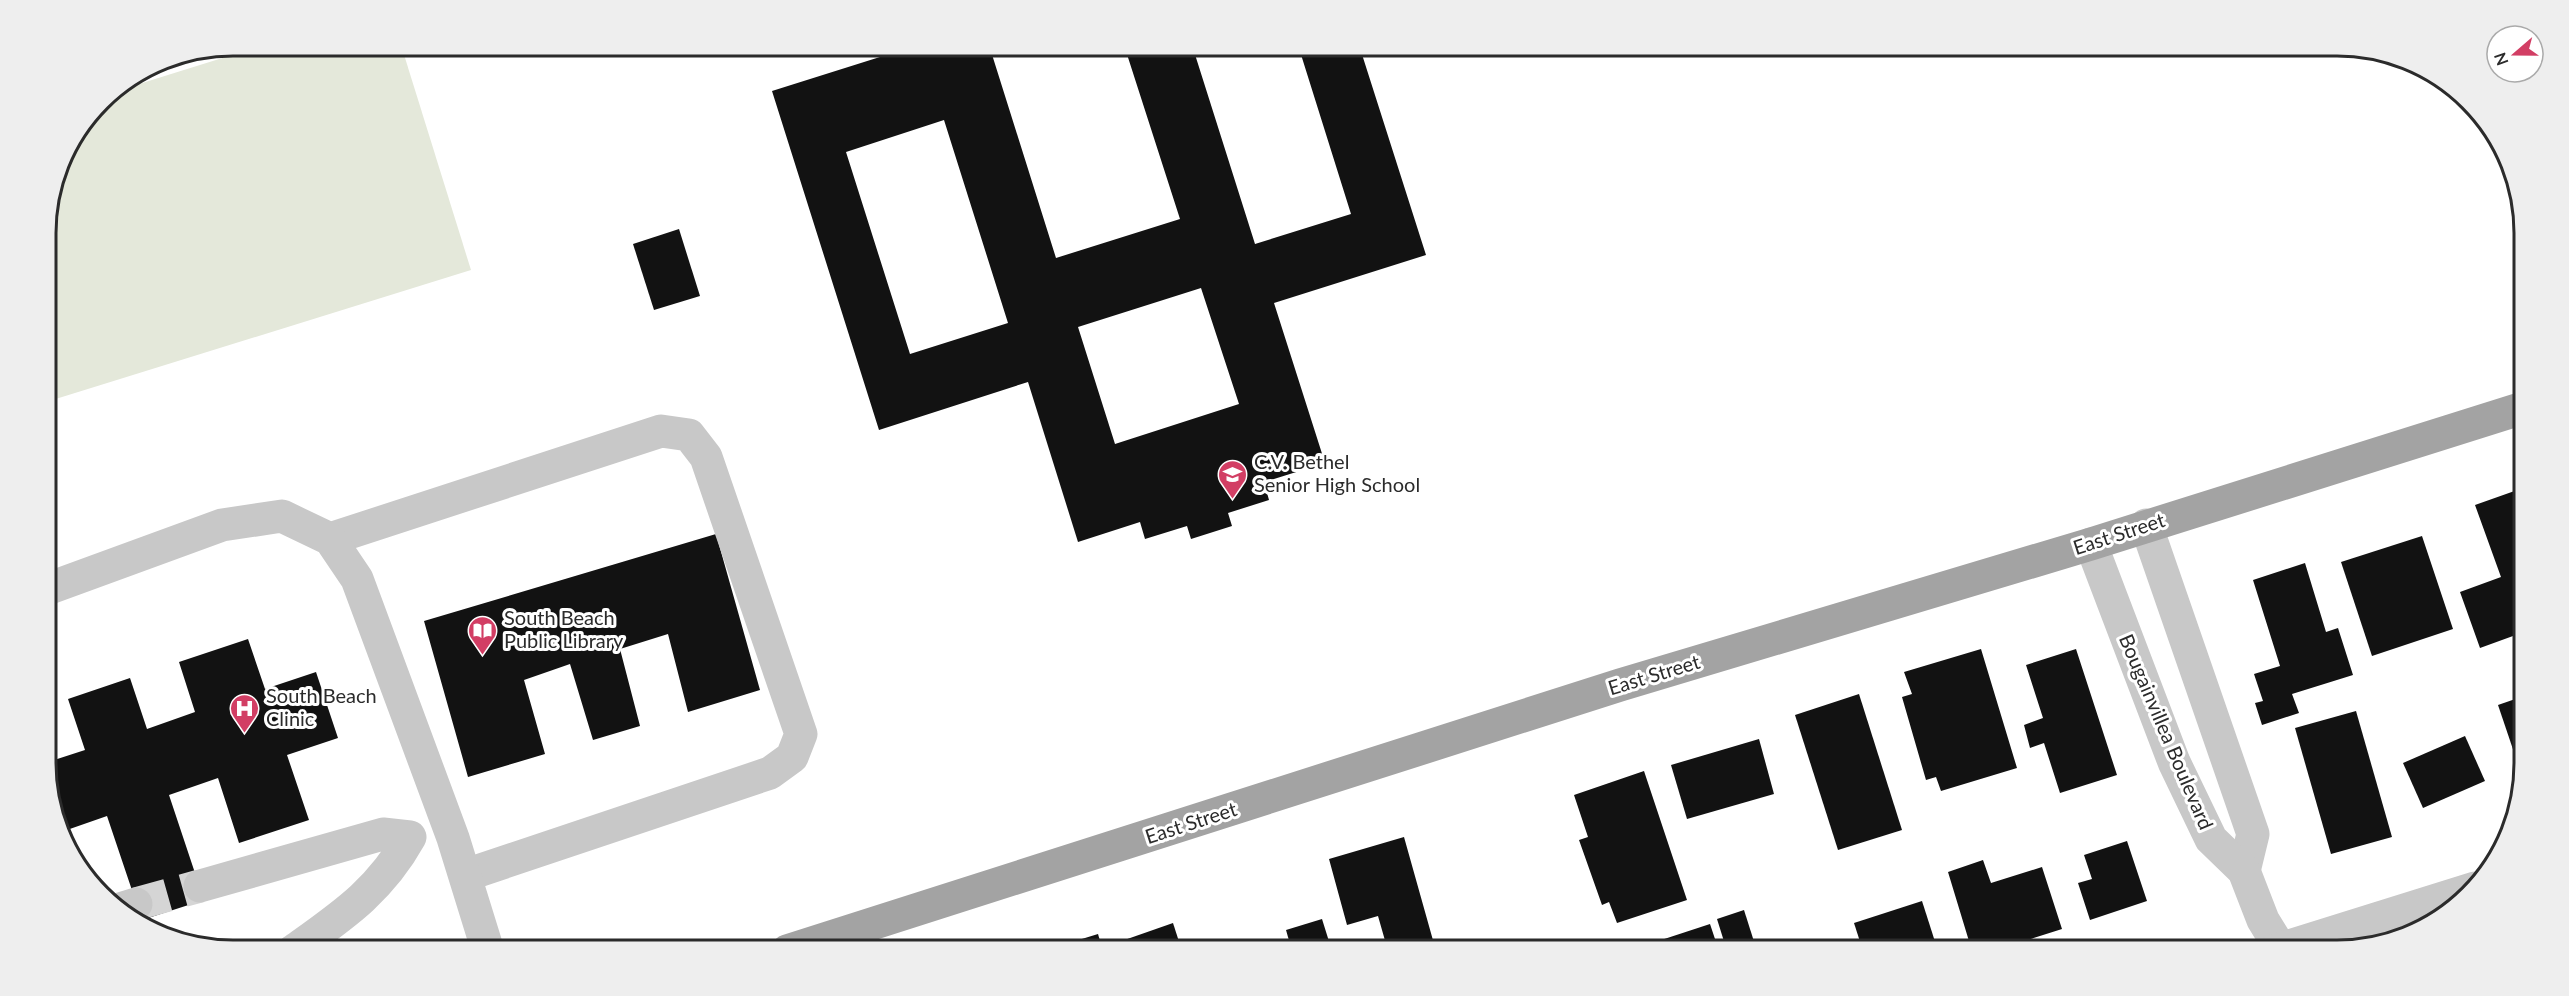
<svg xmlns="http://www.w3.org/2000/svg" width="2569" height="996" viewBox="0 0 2569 996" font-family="Lato,sans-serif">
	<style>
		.green { fill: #e4e8da }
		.building { fill: #121212; fill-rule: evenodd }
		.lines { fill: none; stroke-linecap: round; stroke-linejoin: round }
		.minor-tunnel { stroke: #d5d5d5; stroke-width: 33; stroke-dasharray: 33 16; stroke-linecap: butt }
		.minor { stroke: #c8c8c8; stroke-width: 33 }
		.major { stroke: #a3a3a3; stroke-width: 33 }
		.labels { text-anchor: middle; stroke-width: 6; stroke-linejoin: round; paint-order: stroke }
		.poi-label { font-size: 20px; fill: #2b2b2b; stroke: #fff; text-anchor: start }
		.street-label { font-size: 20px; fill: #2b2b2b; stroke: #fff }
		.rim { fill: none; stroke: #2b2b2b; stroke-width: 3 }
	</style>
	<rect width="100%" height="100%" fill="#fff"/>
	<path class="green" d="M264 45H401L471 270 46 402 45 220 64 150 107 94Z"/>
	<g class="building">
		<path d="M918 45H989L1056 258 1180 219 1124 45H1192L1255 244 1351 214 1298 45H1359L1426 255 1274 303 1325 463 1264 482 1269 500 1228 513 1232 526 1191 539 1187 526 1145 539 1140 522 1078 542 1028 382 879 430 772 91ZM944 120 1008 323 910 354 846 152ZM1201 288 1239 404 1115 444 1078 327Z"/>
		<path d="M679 229 700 296 654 310 633 244Z"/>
		<path d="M2523 488 2524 632 2480 648 2460 592 2501 577 2475 505Z"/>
		<path d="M716 534 760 690 688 712 668 634 620 649 640 726 593 740 570 664 524 680 545 754 468 777 424 621Z"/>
		<path d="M2422 536 2453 629 2372 656 2341 562Z"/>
		<path d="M2305 563 2326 632 2338 628 2353 675 2292 694 2299 713 2262 725 2255 703 2263 701 2254 674 2280 666 2253 580Z"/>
		<path d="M248 639 265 689 316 672 338 738 287 755 309 820 239 843 218 778 169 795 204 900 142 920 107 816 64 831 49 800 48 762 85 750 68 699 130 678 147 729 195 712 179 662Z"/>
		<path d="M1981 649 2017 768 1941 791 1936 777 1926 780 1902 697 1912 694 1904 672Z"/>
		<path d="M2076 649 2117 775 2060 793 2044 743 2030 748 2024 725 2043 718 2026 665Z"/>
		<path d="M1859 694 1902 830 1838 850 1795 715Z"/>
		<path d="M2524 696V764L2522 776 2498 705Z"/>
		<path d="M2356 711 2392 837 2331 854 2295 728Z"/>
		<path d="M2465 736 2485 781 2423 808 2403 763Z"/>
		<path d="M1759 739 1774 794 1687 819 1671 765Z"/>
		<path d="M1644 771 1687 900 1617 923 1609 902 1602 905 1579 840 1588 837 1574 795Z"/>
		<path d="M1404 837 1436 951H1388L1378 916 1347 925 1329 859Z"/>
		<path d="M2127 841 2147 901 2090 920 2078 883 2092 879 2084 855Z"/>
		<path d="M1983 860 1991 883 2042 867 2062 929 1993 951H1972L1948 872Z"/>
		<path d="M1922 901 1938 951H1863L1854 923Z"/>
		<path d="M1744 910 1757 951H1727L1717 919Z"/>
		<path d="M1322 919 1332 951H1292L1286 930Z"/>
		<path d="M1173 923 1182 951H1115L1113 944Z"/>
		<path d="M1710 924 1719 951H1651L1649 944Z"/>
		<path d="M1098 934 1103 951H1046V950Z"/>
		<path d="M1828 942 1831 951H1802V950Z"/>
	</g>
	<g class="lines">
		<path class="minor-tunnel" d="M136 904 200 886"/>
		<g class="minor">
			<path d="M2146 525 2253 834 2244 871"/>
			<path d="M330 539 661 431 689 435 706 457 801 734 792 757 770 773 466 875"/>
			<path d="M2091 544 2174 762 2211 839 2244 871 2263 920 2282 951"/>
			<path d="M47 589 222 525 282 516 330 539 357 579 453 838 488 951"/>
			<path d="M200 886 383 834 410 837C380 891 342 916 293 951"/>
			<path d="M123 908 136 904"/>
			<path d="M2273 951 2475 888"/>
		</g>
		<path class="major" d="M787 951 1620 685 2091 544 2523 408"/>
	</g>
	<defs>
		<symbol id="school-pin" viewBox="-11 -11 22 30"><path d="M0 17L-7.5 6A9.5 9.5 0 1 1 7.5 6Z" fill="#d23e64" stroke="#fff"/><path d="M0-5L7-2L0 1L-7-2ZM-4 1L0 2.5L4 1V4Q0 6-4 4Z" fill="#fff"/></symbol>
		<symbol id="library-pin" viewBox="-11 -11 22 30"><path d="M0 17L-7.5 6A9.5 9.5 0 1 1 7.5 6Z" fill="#d23e64" stroke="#fff"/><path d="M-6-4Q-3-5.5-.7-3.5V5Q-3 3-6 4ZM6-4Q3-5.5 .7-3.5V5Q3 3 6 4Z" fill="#fff"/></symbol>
		<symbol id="hospital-pin" viewBox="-11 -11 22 30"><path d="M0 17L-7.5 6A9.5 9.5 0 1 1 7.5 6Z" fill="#d23e64" stroke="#fff"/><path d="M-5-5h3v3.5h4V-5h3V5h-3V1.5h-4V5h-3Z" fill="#fff"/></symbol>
	</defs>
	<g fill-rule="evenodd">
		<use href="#school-pin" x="1216" y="458" width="33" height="45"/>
		<use href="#library-pin" x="466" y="614" width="33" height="45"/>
		<use href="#hospital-pin" x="228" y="692" width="33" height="45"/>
	</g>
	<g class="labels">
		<g class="poi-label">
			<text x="1254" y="469">C.V. Bethel<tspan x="1254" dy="23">Senior High School</tspan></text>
			<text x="504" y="625">South Beach<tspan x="504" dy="23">Public Library</tspan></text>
			<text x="266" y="703">South Beach<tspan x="266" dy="23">Clinic</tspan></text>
		</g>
		<g class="street-label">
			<text transform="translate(2119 534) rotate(-18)" y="7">East Street</text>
			<text transform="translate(1654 675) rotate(-17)" y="7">East Street</text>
			<text transform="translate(2166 732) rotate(67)" y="7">Bougainvillea Boulevard</text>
			<text transform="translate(1191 823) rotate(-18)" y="7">East Street</text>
		</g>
	</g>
	<path d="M0 0H2569V996H0ZM233 56H2337A177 177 0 0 1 2514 233V763A177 177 0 0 1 2337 940H233A177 177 0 0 1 56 763V233A177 177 0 0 1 233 56Z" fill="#eee" fill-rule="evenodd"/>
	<path class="rim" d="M233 56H2337A177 177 0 0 1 2514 233V763A177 177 0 0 1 2337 940H233A177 177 0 0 1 56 763V233A177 177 0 0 1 233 56Z"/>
	<g transform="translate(2515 54) rotate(250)"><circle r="28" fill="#ffffff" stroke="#aaaaaa" stroke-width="1.5"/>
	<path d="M0-4.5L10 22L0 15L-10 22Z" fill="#d23e64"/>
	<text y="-9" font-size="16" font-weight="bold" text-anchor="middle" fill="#2b2b2b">N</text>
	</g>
</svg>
